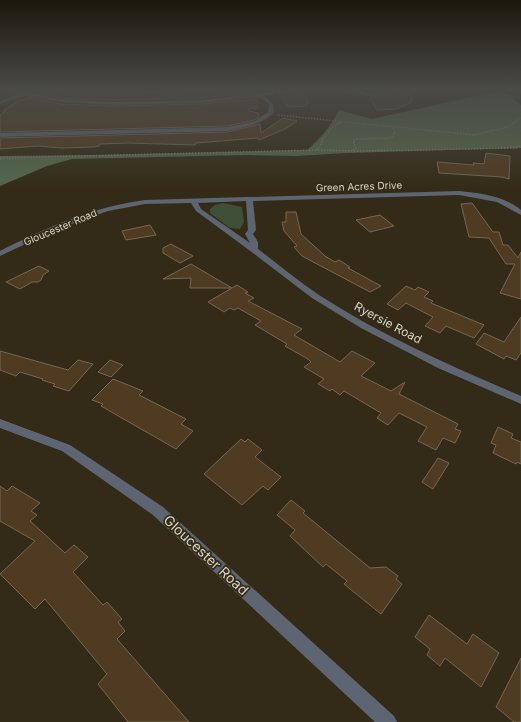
<svg xmlns="http://www.w3.org/2000/svg" width="521" height="722" viewBox="0 0 521 722" font-family="Inter,sans-serif">
	<style>
		.green { fill: #3f5038 }
		.forest { fill: #54684d }
		.building { fill: #4f3b21; stroke: #766653 }
		.lines { fill: none; stroke-linecap: round; stroke-linejoin: round }
		.path { stroke: #827b6b; stroke-width: 1.5; stroke-dasharray: 1.5 1.5; stroke-linecap: butt }
		.minor { fill: #5e6572; fill-rule: evenodd }
		.labels { text-anchor: middle; stroke-width: 3.5; stroke-linejoin: round; paint-order: stroke }
		.far-street-label { font-size: 10px; fill: #d9d4c8; stroke: #332b17 }
		.street-label { font-size: 12px; fill: #d9d4c8; stroke: #332b17 }
		.near-street-label { font-size: 14px; fill: #d9d4c8; stroke: #332b17 }
	</style>
	<rect width="100%" height="100%" fill="#332b17"/>
	<path class="green" d="M223 203 242 207 244 222 240 229 230 228 210 213V209L215 205Z"/>
	<path class="forest" d="M495 93 512 97 521 105V148L346 153 296 156 247 155 72 159 47 166 0 186V156L97 155V158L98 155 307 150C321 138 331 126 339 110L372 119 485 94Z"/>
	<g class="building">
		<path d="M48 90 107 94 133 91V93L208 90H255L256 92 201 98 114 100 61 98 41 93Z"/>
		<path d="M291 90H301L309 103 306 104 307 106 288 107 278 94Z"/>
		<path d="M390 90H396L411 95 412 102 396 109 377 110 370 98H375L377 96V95Z"/>
		<path d="M29 98 61 104 114 106 201 104 257 99 258 108H249V111L258 113 259 117 254 120 228 126 0 132V115L6 111H3L18 101Z"/>
		<path d="M283 118 297 121 287 128 259 140 258 138 196 143 195 145 128 143 100 144 99 146 94 147 62 148 38 146 0 149V138L228 132 260 124 261 133Z"/>
		<path d="M486 153 510 156 509 179 502 177 439 173 437 162 474 165 473 163 484 164Z"/>
		<path d="M472 203 493 232H499L503 245H508L518 258 521 252V299L500 293 515 264H506L489 238 469 237 461 204Z"/>
		<path d="M286 212H296L301 234 325 256 335 262 339 260 350 267 348 268 381 286 370 292 302 256 294 247 297 246 284 231 282 222H286Z"/>
		<path d="M380 215 394 226 370 232 356 220Z"/>
		<path d="M150 225 156 235 126 240 122 231Z"/>
		<path d="M171 244 193 256 180 263 163 253V248Z"/>
		<path d="M191 264 232 288H190L191 278 163 279Z"/>
		<path d="M39 266 49 271 43 275 41 280 38 282H32L20 289 6 282Z"/>
		<path d="M237 285 248 292 245 293 254 298 248 301 302 329 294 335 340 362 352 351 375 363 361 376 391 391 405 382 399 394 458 424 455 429 461 431 455 443 443 438 436 450 418 441 427 427 399 413 388 425 377 418 381 413 344 391 340 395 332 389 330 391 318 384 324 379 304 367 311 362 308 359 285 346 287 344 255 325 261 321 238 308 234 310 230 308 224 312 208 302Z"/>
		<path d="M406 286 415 290 418 287 429 292 424 297 433 301 431 303 484 325 474 338 446 326 440 333 425 326 433 317 406 303 398 310 387 304Z"/>
		<path d="M521 317V353L516 360 506 356 504 359 476 344 484 333 504 342Z"/>
		<path d="M0 351 68 370 78 360 93 364 69 391 53 386 55 384 42 380 43 379 20 372 16 376 0 370Z"/>
		<path d="M110 360 123 365 111 377 98 372Z"/>
		<path d="M113 379 143 391 139 395 186 419 181 424 193 431 176 449 101 406 103 404 92 400Z"/>
		<path d="M498 427 513 434 511 438 521 442V464L517 462 516 464 493 453 496 445 491 443Z"/>
		<path d="M241 439 245 442 248 439 262 450 255 457 281 477 268 490 263 486 242 505 204 474Z"/>
		<path d="M438 458 449 463 433 489 422 482Z"/>
		<path d="M0 486 7 491 12 486 40 503 31 511 37 515 30 521 65 553 74 545 88 557 73 572 103 605 107 602 122 619 118 622 125 631 117 639 189 722H128L98 684 107 674 45 599 35 609 0 574 35 541 0 521Z"/>
		<path d="M291 500 305 511 303 513 370 568 386 567 398 576 396 579 402 584 381 614 344 584 347 581 326 564 323 567 290 536 295 530 277 515Z"/>
		<path d="M429 615 467 644 473 634 499 653 481 687 445 658 440 666 427 655 430 649 415 637Z"/>
		<path d="M521 658V722H514L496 707Z"/>
	</g>
	<g class="lines">
		<g class="path">
			<path d="M493 90 504 95 521 98"/>
			<path d="M278 115 474 135 508 127 521 117"/>
			<path d="M501 148 521 146"/>
			<path d="M317 150C322 146 320 144 323 139 328 131 333 125 342 122"/>
			<path d="M353 150 356 148 353 141 357 139 391 138 395 132 392 126"/>
			<path d="M0 158 317 150 358 151 517 148"/>
		</g>
		<g class="minor">
			<path d="M8 90H16L61 99 114 102 201 100 290 90 264 96 273 104 274 112C262 125 244 127 228 131L0 137V133L228 127 255 121 268 112 269 104 259 97 201 103 114 105 61 102 24 96 0 104V101L19 94Z"/>
			<path d="M345 90H354L376 96 374 97Z"/>
			<path d="M459 191C480 193 504 196 521 210V215L497 202 459 195 253 201 256 230 253 234 258 242V249C278 264 298 281 319 295 382 336 451 366 521 396V404L438 368 361 328 312 298 249 250 196 211 191 203 145 204 108 211 55 230 0 256V251C47 227 93 207 145 200ZM246 201 248 230 245 234 250 243 201 209 198 203Z"/>
			<path d="M0 419 70 445 163 507 394 716 397 722H375L153 515 62 451 0 428Z"/>
		</g>
	</g>
	<linearGradient id="sky" x2="0" y2="1"><stop stop-color="#1c180d"/><stop offset="0.47" stop-color="#4a4a47"/><stop offset="1" stop-color="#4a4a47" stop-opacity="0"/></linearGradient>
	<rect width="521" height="191" fill="url(#sky)"/>
	<g class="labels">
		<g class="far-street-label">
			<text transform="translate(359 186) rotate(-2)" y="4">Green Acres Drive</text>
			<text transform="translate(60 227) rotate(-23)" y="4">Gloucester Road</text>
		</g>
		<g class="street-label">
			<text transform="translate(388 323) rotate(28)" y="4">Ryersie Road</text>
		</g>
		<g class="near-street-label">
			<text transform="translate(206 555) rotate(43)" y="5">Gloucester Road</text>
		</g>
	</g>
</svg>
